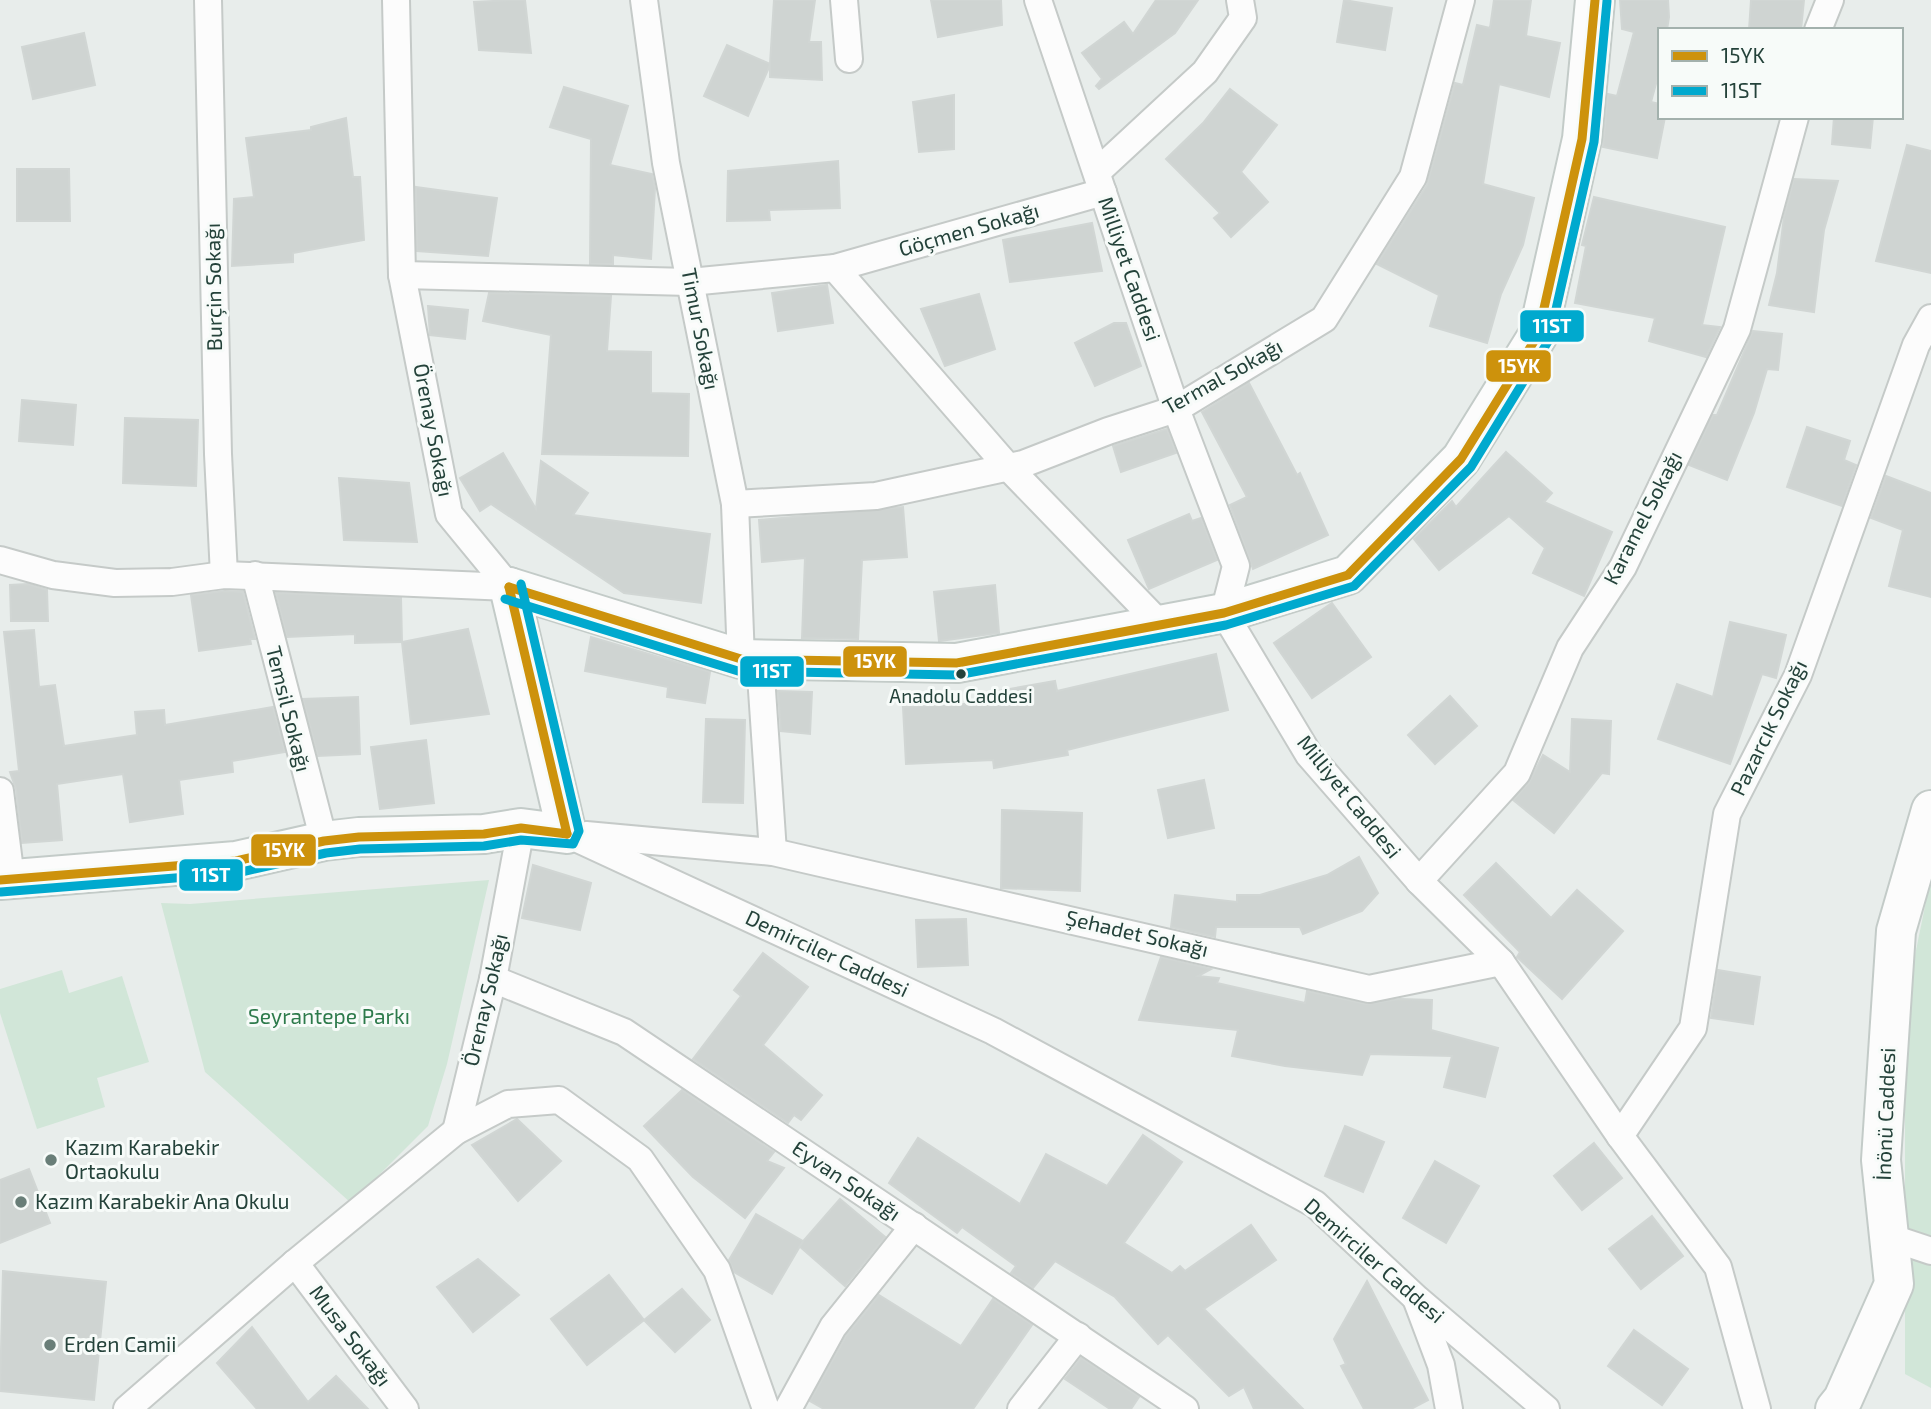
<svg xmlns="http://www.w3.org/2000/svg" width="1931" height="1409" viewBox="0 0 1931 1409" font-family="'Exo 2',sans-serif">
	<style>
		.green { fill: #d1e6d8 }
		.building { fill: #cfd4d2; stroke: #d1d6d4; stroke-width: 2 }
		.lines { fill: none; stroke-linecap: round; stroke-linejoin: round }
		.street-casing { stroke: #c5cac8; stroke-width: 30 }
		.secondary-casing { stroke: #c3cbc8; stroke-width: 42 }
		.street { stroke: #fcfcfc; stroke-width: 26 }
		.secondary { stroke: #fcfcfc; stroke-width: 38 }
		.bus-1-casing { stroke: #f7fbf9; stroke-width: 14 }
		.bus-2-casing { stroke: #f7fbf9; stroke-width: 14 }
		.bus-1 { stroke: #cd920c; stroke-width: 9 }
		.bus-2 { stroke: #00a9ce; stroke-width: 9 }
		.bus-dot { fill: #24423a; stroke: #f7fbf9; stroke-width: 2.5 }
		.poi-dot { fill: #697e78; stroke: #f7fbf9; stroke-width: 2.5 }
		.labels { text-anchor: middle; stroke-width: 6; stroke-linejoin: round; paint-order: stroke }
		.bus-label { font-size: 19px; fill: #24423a; stroke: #f7fbf9 }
		.street-label { font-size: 21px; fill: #24423a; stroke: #f7fbf9 }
		.park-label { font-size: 21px; fill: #2d7a4b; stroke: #f7fbf9 }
		.poi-label { font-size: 21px; fill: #24423a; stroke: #f7fbf9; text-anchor: start }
		.line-badge { stroke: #f7fbf9; stroke-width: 2.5 }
		.badge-label { font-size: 19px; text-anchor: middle; font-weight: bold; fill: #fff }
	</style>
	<rect width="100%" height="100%" fill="#e8edeb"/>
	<g class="green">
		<path d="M1931 877V1388L1905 1374V1004Z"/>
		<path d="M489 880 447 1064 428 1126 351 1203 205 1072 161 903 190 904Z"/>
		<path d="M62 970 69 993 122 976 149 1062 97 1078 105 1107 37 1129 0 1013V989Z"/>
	</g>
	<g class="building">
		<path d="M512 0H525L531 53 479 50 474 2Z"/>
		<path d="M774 0H815L809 42H821L822 80 770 77V65L748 116 704 96 727 45 770 64Z"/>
		<path d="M931 0H1001L1002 25 938 37Z"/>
		<path d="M1156 0H1198L1175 33 1099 89 1096 86 1102 79 1082 53 1124 22 1133 34Z"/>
		<path d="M1344 0 1392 8 1385 50 1337 42Z"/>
		<path d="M1494 0H1531L1526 36 1560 43 1549 97 1499 84 1483 184 1534 198 1523 245 1501 294 1487 343 1430 326 1439 295 1377 264 1427 185 1455 83 1463 85 1477 25 1490 28Z"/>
		<path d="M1620 0H1668L1669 17 1667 30H1660V69L1651 102 1660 104V117H1665L1657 158 1603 147 1608 94 1617 96 1634 32 1622 29Z"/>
		<path d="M1751 0H1804L1801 30H1749Z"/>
		<path d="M84 33 95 85 33 99 22 47Z"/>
		<path d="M564 87 628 106 610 165 652 174 655 188 651 259 613 255V264H590L591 139 550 127Z"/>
		<path d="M1230 89 1277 125 1241 172 1268 202 1231 237 1214 218 1220 213 1166 159 1203 123Z"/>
		<path d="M954 95V149L919 152 913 102Z"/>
		<path d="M1834 117H1873L1870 148 1832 144Z"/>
		<path d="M346 118 353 177H360L364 240 293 253V262L232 266 234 199 254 197 246 138 311 130V127Z"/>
		<path d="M1907 145 1931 151V273L1876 261Z"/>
		<path d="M838 161 840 208 769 210 770 220 727 221 728 171Z"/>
		<path d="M17 169H69L70 221H17Z"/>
		<path d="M1794 179 1838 181 1824 230 1814 312 1769 305 1777 273 1784 217Z"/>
		<path d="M416 187 497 198 488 256 417 251Z"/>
		<path d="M1594 197 1725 227 1702 325 1720 327 1706 357 1649 341 1655 318 1575 303 1586 246 1582 245Z"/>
		<path d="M1092 223 1102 271 1010 282 1003 240Z"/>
		<path d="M827 285 833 323 778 331 772 293Z"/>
		<path d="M489 293 611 296 607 351 651 352V393L689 394 688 456 542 454 551 335 483 321Z"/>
		<path d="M979 294 995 349 945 366 921 309Z"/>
		<path d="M428 306 468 310 465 339 430 335Z"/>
		<path d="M1114 323H1126L1141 366 1095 386 1075 343Z"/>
		<path d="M1753 331 1782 334 1778 370 1767 369 1754 413 1727 480 1689 465 1713 415H1717Z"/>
		<path d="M1249 383 1297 475 1300 473 1328 535 1253 569 1230 505 1247 497 1202 412Z"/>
		<path d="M22 400 76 405 73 445 19 441Z"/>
		<path d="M125 418 198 420 196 486 123 483Z"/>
		<path d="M1807 427 1850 441 1844 460 1856 465 1842 506 1787 487Z"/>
		<path d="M1167 429 1176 453 1121 472 1113 446Z"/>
		<path d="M1506 452 1552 493 1544 502 1612 532 1584 596 1533 573 1545 548 1509 516 1439 570 1414 539 1452 501 1456 507Z"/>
		<path d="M503 453 536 509 541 461 588 493 573 515 710 534 701 603 624 593 491 504 480 511 460 478Z"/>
		<path d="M1886 476 1931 493V597L1889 586 1903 530 1871 518Z"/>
		<path d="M339 478 409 483 417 542 344 540Z"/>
		<path d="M903 507 907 557 862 560 858 639 802 638 805 558 762 562 759 520Z"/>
		<path d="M1189 514 1192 521 1201 518 1217 560 1149 589 1128 540Z"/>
		<path d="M28 584 47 590 48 621H11L10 585Z"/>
		<path d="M995 585 999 633 939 641 934 592Z"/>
		<path d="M225 591 243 592 255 639H250L251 644 199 651 191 595Z"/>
		<path d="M276 593 401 598 402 642 355 643V634L287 637Z"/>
		<path d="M1332 603 1371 657 1312 698 1274 643Z"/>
		<path d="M1730 622 1786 635 1776 678 1762 674 1730 764 1658 739 1677 684 1713 697Z"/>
		<path d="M468 629 489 714 411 724 402 642Z"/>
		<path d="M34 630 39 687 55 685 64 746 137 735 135 712 164 710 165 725 273 707 285 752 232 761 233 772 179 780 183 814 130 822 123 774 57 784 62 840 22 843 16 789 10 772 19 771 4 632Z"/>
		<path d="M591 637 710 672 705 703 667 697 668 687 585 671Z"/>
		<path d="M1216 654 1228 710 1067 750 1068 755 994 768 993 760 906 764 903 707 982 703 981 694 1055 681 1057 691Z"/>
		<path d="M778 691 812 692 810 734 781 731Z"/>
		<path d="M1450 696 1477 726 1435 764 1408 735Z"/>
		<path d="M358 697 360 754 318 756 303 699Z"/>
		<path d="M706 719 745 720 743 803 703 802Z"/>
		<path d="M1572 719 1611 721 1609 774 1602 773 1554 833 1513 800 1529 783 1543 755 1570 772Z"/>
		<path d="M426 740 434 803 380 809 371 747Z"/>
		<path d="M1204 780 1214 828 1168 838 1158 790Z"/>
		<path d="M1002 810 1082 813 1080 891 1001 888Z"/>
		<path d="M1359 857 1378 893 1362 911 1303 934 1300 927H1216L1215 937 1171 927 1175 895 1237 902V895H1260L1327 875Z"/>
		<path d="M1496 863 1551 918 1577 890 1623 931 1562 999 1517 957 1520 952 1464 895Z"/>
		<path d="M533 865 591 883 580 930 522 918Z"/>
		<path d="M966 919 968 965 918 967 916 920Z"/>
		<path d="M763 953 808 987 763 1045 822 1095 801 1120 794 1115 788 1123 693 1059 741 996 734 990Z"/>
		<path d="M1161 957 1211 969 1198 976 1219 978 1217 983 1305 1003 1307 991 1366 1004 1400 999 1432 1000 1431 1030 1498 1048 1485 1097 1444 1087 1452 1056 1370 1054 1362 1075 1285 1066 1232 1056 1238 1030 1139 1020Z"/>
		<path d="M1718 970 1760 977 1753 1024 1711 1018Z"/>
		<path d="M682 1090 774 1152 767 1161 784 1168 745 1218 693 1177 644 1126Z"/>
		<path d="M517 1119 561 1161 518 1201 472 1145Z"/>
		<path d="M1345 1126 1384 1142 1363 1192 1325 1176Z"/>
		<path d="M1143 1135 1182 1162 1124 1243 1172 1273 1180 1266 1185 1271 1251 1225 1276 1260 1204 1309 1303 1409H1254L1244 1387 1229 1396 1168 1335 1158 1344 1115 1297 1055 1261 1033 1288 1011 1273 1016 1266 962 1227 957 1233 889 1183 918 1138 1020 1204 1046 1154 1107 1186Z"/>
		<path d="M1594 1143 1622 1178 1582 1210 1554 1176Z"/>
		<path d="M1435 1161 1479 1186 1446 1243 1403 1218Z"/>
		<path d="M29 1169 50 1223 0 1243V1180Z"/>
		<path d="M840 1199 885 1237 845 1286 799 1246Z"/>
		<path d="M756 1214 803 1241 772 1294 734 1272 729 1260Z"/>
		<path d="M1652 1216 1683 1256 1641 1289 1609 1249Z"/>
		<path d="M478 1259 519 1295 473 1332 437 1287Z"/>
		<path d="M3 1271 106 1282 94 1400 0 1391Z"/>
		<path d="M609 1275 644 1320 587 1365 551 1319Z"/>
		<path d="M1367 1281 1428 1400 1411 1409H1364L1341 1366 1346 1364 1334 1339Z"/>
		<path d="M682 1289 710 1320 675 1352 644 1320Z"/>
		<path d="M879 1295 961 1346 993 1299 1032 1325 973 1409H824L810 1401 846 1336Z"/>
		<path d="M252 1327 308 1402 336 1376 368 1409H257L217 1363Z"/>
		<path d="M1634 1330 1688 1369 1662 1405 1608 1366Z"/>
		<path d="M1081 1358 1139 1397 1131 1409H1110L1065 1379Z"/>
	</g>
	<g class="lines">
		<defs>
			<g id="street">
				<path d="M208 0 218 454 224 575"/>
				<path d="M396 0 402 275 449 514 509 587"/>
				<path d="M644 0 666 163 735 504 741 659"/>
				<path d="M844 0 849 59"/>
				<path d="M1038 0 1176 409 1236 566 1224 613 1309 755 1419 881 1501 962 1620 1136 1718 1267 1757 1409"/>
				<path d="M1818 30 1830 0"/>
				<path d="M1097 172 1205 72 1243 18 1240 0"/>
				<path d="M835 268 1103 192"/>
				<path d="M402 275 690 282 835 268 1008 467 1160 624"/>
				<path d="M735 504 876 496 1023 464 1108 431 1176 409 1324 319 1413 177 1461 0"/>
				<path d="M0 560 53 575 115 583 172 582 224 575 509 587"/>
				<path d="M255 575 324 841"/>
				<path d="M760 661 773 852"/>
				<path d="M0 791 11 879"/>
				<path d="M567 834 993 1031 1315 1204 1417 1299 1546 1409"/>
				<path d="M586 835 773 852 1369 989 1501 962"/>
				<path d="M1419 881 1517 773 1570 648 1623 567 1737 329 1795 117"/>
				<path d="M493 979 624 1032 1185 1409"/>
				<path d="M456 1131 493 979 521 828"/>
				<path d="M1620 1136 1693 1028 1727 814 1798 675 1916 345 1931 318"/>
				<path d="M1889 1237 1931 1251"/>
				<path d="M295 1263 405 1409"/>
				<path d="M1417 1301 1441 1365 1449 1409"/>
				<path d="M127 1409 295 1263 456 1131 508 1104 559 1100 640 1159 717 1270 766 1409"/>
				<path d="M788 1409 833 1327 914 1226"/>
				<path d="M1021 1409 1078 1336"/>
			</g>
			<g id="secondary">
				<path d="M509 587 741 659 957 663 1224 613 1348 575 1461 459 1538 335 1582 139 1595 0"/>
				<path d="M0 880 236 861 324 841 359 837 484 834 521 828 567 834 509 587"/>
				<path d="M1835 1409 1843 1399 1894 1284 1881 1160 1896 931 1931 810"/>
			</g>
		</defs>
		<use href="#street" class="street-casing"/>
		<use href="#secondary" class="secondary-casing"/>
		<use href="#street" class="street"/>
		<use href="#secondary" class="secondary"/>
		<defs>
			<g id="bus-1">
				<path d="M509 587 741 659 957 663 1224 613 1348 575 1461 459 1538 335 1582 139 1595 0"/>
				<path d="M509 587 567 834"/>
				<path d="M0 880 236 861 324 841 359 837 484 834 521 828 567 834"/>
			</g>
			<g id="bus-2">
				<path d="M505 599 738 671 957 675 1226 625 1354 586 1471 467 1549 340 1594 142 1607 1"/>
				<path d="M1 892 237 873 326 853 360 849 484 846 521 840 573 844 579 831 521 584"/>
			</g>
		</defs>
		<use href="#bus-1" class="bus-1-casing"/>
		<use href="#bus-2" class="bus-2-casing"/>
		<use href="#bus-1" class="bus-1"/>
		<use href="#bus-2" class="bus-2"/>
	</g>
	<circle class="bus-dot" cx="961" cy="674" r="6"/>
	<g class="poi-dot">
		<circle cx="51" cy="1160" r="7"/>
		<circle cx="21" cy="1202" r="7"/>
		<circle cx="50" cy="1345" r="7"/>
	</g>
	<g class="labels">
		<g class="bus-label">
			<text x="961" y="703">Anadolu Caddesi</text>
		</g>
		<g class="street-label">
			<text transform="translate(969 230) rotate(-16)" y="7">Göçmen Sokağı</text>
			<text transform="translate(1129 269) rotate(71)" y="7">Milliyet Caddesi</text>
			<text transform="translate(214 287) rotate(-91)" y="7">Burçin Sokağı</text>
			<text transform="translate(700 329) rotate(79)" y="7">Timur Sokağı</text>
			<text transform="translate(1223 377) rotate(-29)" y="7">Termal Sokağı</text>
			<text transform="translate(433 430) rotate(79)" y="7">Örenay Sokağı</text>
			<text transform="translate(1643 518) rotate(-63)" y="7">Karamel Sokağı</text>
			<text transform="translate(288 709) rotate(76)" y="7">Temsil Sokağı</text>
			<text transform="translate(1769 728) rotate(-64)" y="7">Pazarcık Sokağı</text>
			<text transform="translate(1349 797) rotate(51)" y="7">Milliyet Caddesi</text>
			<text transform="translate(1137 934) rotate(13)" y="7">Şehadet Sokağı</text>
			<text transform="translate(827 954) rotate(25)" y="7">Demirciler Caddesi</text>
			<text transform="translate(486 1000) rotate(-77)" y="7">Örenay Sokağı</text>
			<text transform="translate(1886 1114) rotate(-88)" y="7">İnönü Caddesi</text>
			<text transform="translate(846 1181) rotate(34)" y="7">Eyvan Sokağı</text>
			<text transform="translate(1374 1261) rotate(41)" y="7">Demirciler Caddesi</text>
			<text transform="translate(350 1336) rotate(53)" y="7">Musa Sokağı</text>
		</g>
		<g class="park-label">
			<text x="329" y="1024">Seyrantepe Parkı</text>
		</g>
		<g class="poi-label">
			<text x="65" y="1155">Kazım Karabekir<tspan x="65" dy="24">Ortaokulu</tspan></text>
			<text x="35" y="1209">Kazım Karabekir Ana Okulu</text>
			<text x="64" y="1352">Erden Camii</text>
		</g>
	</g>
	<g class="line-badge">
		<rect x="1519" y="309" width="66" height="34" rx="7" fill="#00a9ce"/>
		<rect x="1485" y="349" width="67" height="34" rx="7" fill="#cd920c"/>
		<rect x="842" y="645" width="66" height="33" rx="7" fill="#cd920c"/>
		<rect x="739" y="655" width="66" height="33" rx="7" fill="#00a9ce"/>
		<rect x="250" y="833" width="67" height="34" rx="7" fill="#cd920c"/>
		<rect x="178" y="858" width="66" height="34" rx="7" fill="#00a9ce"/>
	</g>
	<g class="badge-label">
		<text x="1552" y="333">11ST</text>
		<text x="1519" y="373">15YK</text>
		<text x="875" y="668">15YK</text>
		<text x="772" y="678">11ST</text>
		<text x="284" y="857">15YK</text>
		<text x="211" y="882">11ST</text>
	</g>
	<rect x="1658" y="28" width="245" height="91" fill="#f7fbf9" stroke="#a3b1ad" stroke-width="2"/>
	<rect x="1672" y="51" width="35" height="10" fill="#cd920c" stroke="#a3b1ad" stroke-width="2"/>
	<text x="1721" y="63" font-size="21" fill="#24423a">15YK</text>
	<rect x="1672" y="86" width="35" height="10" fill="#00a9ce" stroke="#a3b1ad" stroke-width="2"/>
	<text x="1721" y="98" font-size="21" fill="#24423a">11ST</text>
</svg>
